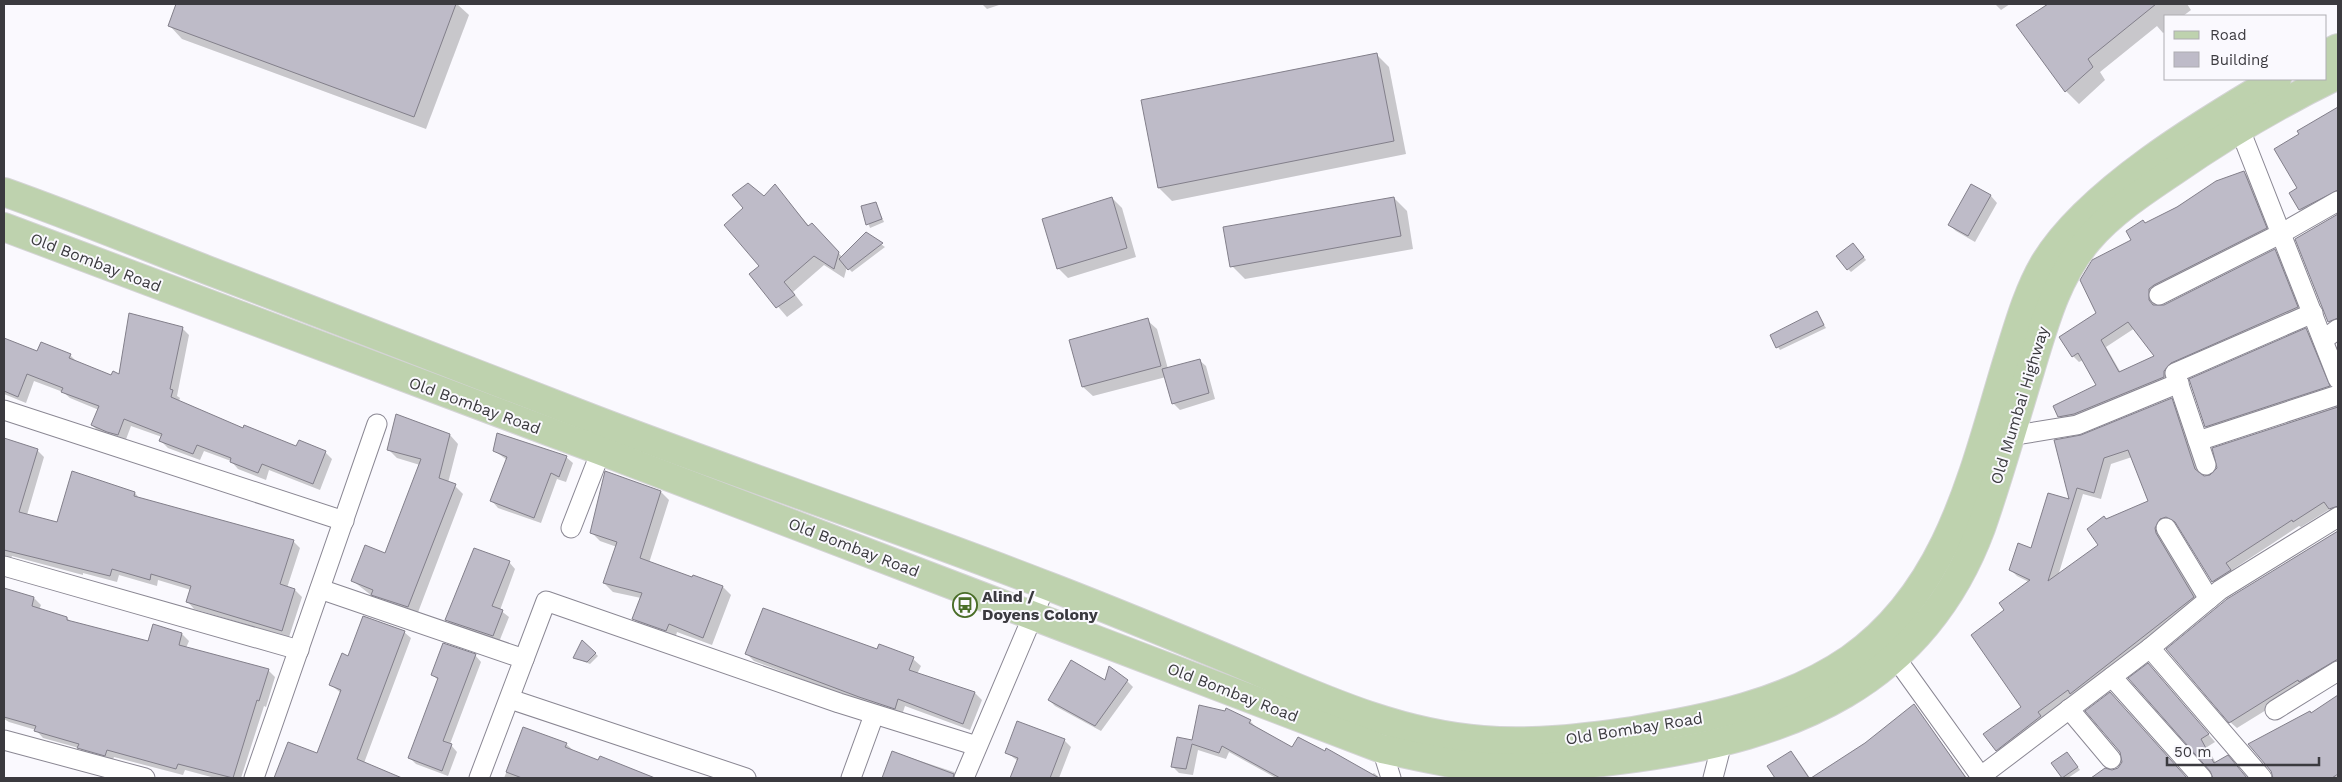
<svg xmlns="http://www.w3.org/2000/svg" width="2342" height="782" viewBox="0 0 2342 782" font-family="'Work Sans',sans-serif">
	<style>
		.shadow { fill: #0003; fill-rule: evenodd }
		.building { fill: #bebbc8; stroke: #827f8a; fill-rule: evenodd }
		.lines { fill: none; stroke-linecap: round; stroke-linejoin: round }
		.minor-casing { stroke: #8a8793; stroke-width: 21 }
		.primary-casing { stroke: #d4d4d5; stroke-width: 30 }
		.minor { stroke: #fff; stroke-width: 19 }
		.primary { stroke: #bed2ae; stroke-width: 28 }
		.labels { text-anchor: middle; stroke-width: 4; stroke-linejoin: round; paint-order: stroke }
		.street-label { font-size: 16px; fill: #3b3a3f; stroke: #faf9fe }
		.poi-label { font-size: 16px; font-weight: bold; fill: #3b3a3f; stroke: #faf9fe; text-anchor: start }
	</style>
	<rect width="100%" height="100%" fill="#faf9fe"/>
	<g class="shadow">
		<path d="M178 4H457L469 15 426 129 182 39 170 26Z"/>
		<path d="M982 4H1002L987 9Z"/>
		<path d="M1995 4H2010L2001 10Z"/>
		<path d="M2044 4H2187L2191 10 2183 16H2166V31L2163 33 2157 26 2100 72 2105 80 2079 104 2066 91 2046 7Z"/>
		<path d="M1376 54 1389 67 1406 154 1172 201 1159 188Z"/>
		<path d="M2338 107V198L2306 216 2290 194 2299 189 2301 134 2299 131Z"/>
		<path d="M2244 172 2250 179 2272 235 2154 301 2155 306H2164L2275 251 2281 257 2303 314 2170 383 2066 423 2059 416 2098 386 2083 360 2079 362 2073 356 2098 314 2133 241 2145 225 2218 183ZM2135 328 2156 356 2121 373 2106 347Z"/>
		<path d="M775 186 809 226 822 234 842 257 866 234 885 247 852 272 847 267 844 278 824 265 793 292 803 305 787 317 750 274 761 266 764 197Z"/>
		<path d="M1971 186 1991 196 1997 203 1975 242 1956 231 1949 225Z"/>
		<path d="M1112 198 1122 208 1136 257 1068 278 1058 268Z"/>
		<path d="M1394 198 1407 211 1413 249 1245 279 1232 266Z"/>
		<path d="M876 204 884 222 870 228 862 207Z"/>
		<path d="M2338 215V327L2335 328 2329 322 2296 239Z"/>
		<path d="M1856 247 1866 260 1851 272 1848 269Z"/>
		<path d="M1817 313 1826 328 1780 350 1778 347 1772 336Z"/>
		<path d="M1147 320 1157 329 1168 369 1199 360 1206 366 1215 399 1180 410 1173 403 1166 377 1093 396 1083 387Z"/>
		<path d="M182 328 189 335 177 396 180 398 179 401 244 430 297 448 325 452 332 459 320 490 269 470 266 480 238 469 231 461 204 451 200 460 168 448 161 441 162 437 131 426 125 442 99 432 92 425 99 410 70 398 63 392 34 381 26 403 4 394V340L38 353 70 355 77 362 112 377 120 376Z"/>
		<path d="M2306 330 2312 336 2335 392 2212 433 2206 426Z"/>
		<path d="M2171 400 2178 406 2201 476 2210 477 2218 467 2214 449 2338 406V513L2336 514 2330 509 2301 527 2299 526 2232 570 2236 577 2219 588 2213 581 2179 526 2174 523 2166 525 2161 535 2162 541 2200 604 2003 756 1997 750 2023 707 2006 611 2029 582 2017 576 2011 570 2032 549 2071 501 2081 437ZM2132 457 2150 502 2106 520 2100 545 2058 576 2083 494 2101 499 2111 464Z"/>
		<path d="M396 416 450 435 458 444 448 483 455 486 463 494 417 615 381 603 353 581 386 555 420 465 397 458 388 449Z"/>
		<path d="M7 441 37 450 44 457 27 515 58 524 135 493 140 499 293 541 300 548 287 588 295 590 302 597 289 637 194 609 188 602 191 590 158 580 157 586 119 575 117 582 83 573V575L12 556 11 558 4 556V450Z"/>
		<path d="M495 451 566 457 573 463 566 482 557 479 541 523 498 508 492 501 507 460Z"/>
		<path d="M661 492 669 500 649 563 723 587 731 595 712 645 677 632 675 639 642 627 634 619 641 598 613 592 604 583 617 547 600 541 592 533Z"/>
		<path d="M2333 535 2338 540V670L2305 686 2237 728 2230 722Z"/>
		<path d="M509 562 515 569 500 610 509 617 499 642 453 626 447 620Z"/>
		<path d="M4 590 34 598 41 605 39 610 67 618 71 622 149 643 182 634 189 641 186 648 268 670 275 677 266 707 264 706 241 778H215L185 770 183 775 114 757 112 762 86 755 79 748 43 738 36 730 9 722 4 719Z"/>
		<path d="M404 632 411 638 364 763 391 778H278L276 776 317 755 341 693 331 685 349 657Z"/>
		<path d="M583 642 598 656 590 664 575 658Z"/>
		<path d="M747 654 913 659 921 666 917 674 975 693 982 700 970 730 905 706 902 715 867 704 754 661Z"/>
		<path d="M475 655 481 662 450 744 457 752 448 776 416 764 410 758 439 681 433 675Z"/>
		<path d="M2155 672 2215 742 2207 747 2216 763 2227 757 2248 778H2213L2212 770Z"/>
		<path d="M1127 681 1133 687 1101 731 1055 706 1049 700 1105 682Z"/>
		<path d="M2338 697V750L2326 759 2338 778H2273L2274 775 2250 745 2311 714Z"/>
		<path d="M2117 701 2186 778H2101L2098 774 2119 769 2123 756 2087 711Z"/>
		<path d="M1914 705 1967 778H1813L1866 744Z"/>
		<path d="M1250 721 1257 728 1293 749 1371 775 1374 773 1380 778H1276L1229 752 1226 759 1198 750 1193 775 1179 773 1172 766 1193 742Z"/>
		<path d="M524 728 566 744 574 751 599 761 601 757 655 778H504Z"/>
		<path d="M1064 740 1071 747 1059 778H1011L1018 761 1006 752Z"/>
		<path d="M893 752 954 772 960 778H883Z"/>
		<path d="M1791 752 1797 759 1810 778H1776L1769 767Z"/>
		<path d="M2070 756 2080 770 2068 778H2064Z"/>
	</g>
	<g class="building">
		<path d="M176 4H456L414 117 168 26Z"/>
		<path d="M2048 4H2156L2088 59 2093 67 2065 92 2016 25Z"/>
		<path d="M1377 53 1394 141 1158 188 1141 100Z"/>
		<path d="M2338 107V190L2299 210 2289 193 2297 188 2274 149 2299 134 2297 131Z"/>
		<path d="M2244 171 2267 228 2154 285 2149 289V300L2153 305H2164L2275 249 2298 307 2171 363 2164 371V377L2074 414 2058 417 2053 406 2096 385 2078 353 2072 357 2059 337 2096 313 2080 280 2092 260 2131 240 2126 231 2143 220 2145 223 2177 207 2216 181ZM2128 322 2154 356 2119 372 2101 340Z"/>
		<path d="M748 183 764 196 775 184 808 226 812 223 839 252 834 269 814 256 784 282 795 295 776 308 749 274 759 266 724 225 743 208 732 195Z"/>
		<path d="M1971 184 1991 195 1968 236 1948 225Z"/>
		<path d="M1112 197 1127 248 1057 269 1042 219Z"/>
		<path d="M1394 197 1401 236 1230 267 1223 227Z"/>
		<path d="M876 202 882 219 866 225 861 206Z"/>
		<path d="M2338 214V318L2328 322 2295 239Z"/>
		<path d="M866 232 883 243 848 270 839 259Z"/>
		<path d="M1853 243 1864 257 1847 270 1836 256Z"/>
		<path d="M1817 311 1824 325 1776 348 1770 335Z"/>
		<path d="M129 313 183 327 170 389 173 390 171 397 243 428 244 425 296 446 299 440 326 451 313 484 262 464 258 473 230 462 231 458 197 445 193 454 159 441 162 434 124 419 118 435 107 432 91 425 99 406 61 392 63 388 27 374 18 397 4 391V338L37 351 41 342 71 354 69 358 111 375 113 371 119 374Z"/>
		<path d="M1148 318 1161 366 1082 387 1069 340Z"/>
		<path d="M2306 328 2330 386 2205 427 2189 379Z"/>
		<path d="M1200 359 1209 393 1172 404 1162 369Z"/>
		<path d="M2172 398 2195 469 2204 476 2210 475 2217 468 2212 448 2338 407V506L2329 509 2324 502 2293 522 2292 520 2226 563 2231 570 2212 582 2175 522 2166 517 2160 519 2155 528 2156 533 2194 597 2070 694 2068 690 2038 712 2041 716 1996 751 1983 734 2021 707 1971 635 2004 610 1999 603 2030 580 2009 570 2018 543 2031 548 2048 493 2069 499 2054 440 2081 435ZM2128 450 2148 501 2106 519 2104 516 2087 529 2098 545 2048 581 2077 488 2094 493 2104 458Z"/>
		<path d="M396 414 450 434 439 478 456 484 408 607 371 595 373 590 351 581 365 545 385 553 421 459 387 450Z"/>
		<path d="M497 433 567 456 559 477 551 473 534 518 490 501 507 457 493 451Z"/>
		<path d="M4 438 38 449 19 512 57 522 72 471 135 492 134 496 294 540 280 584 295 589 282 631 186 602 191 586 151 574 150 580 112 569 110 576 4 550Z"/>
		<path d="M605 471 661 491 640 558 692 577 693 575 723 586 703 638 669 624 666 631 632 619 642 593 603 583 617 542 590 533Z"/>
		<path d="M2338 531V659L2299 682 2298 680 2229 723 2166 649 2227 599Z"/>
		<path d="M474 548 510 561 492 606 503 610 493 636 445 620Z"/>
		<path d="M4 588 34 597 32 606 67 617V620L148 641 153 624 182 633 179 645 269 669 259 701 257 700 233 778 178 764 176 769 107 750 105 756 77 748 79 744 34 731 36 726 4 717Z"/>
		<path d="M763 608 877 649 879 644 914 657 909 670 975 692 963 724 898 699 895 709 859 697 745 654Z"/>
		<path d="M363 616 405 631 357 759 402 778H274L288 742 317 753 341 690 329 685 342 653 348 656Z"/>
		<path d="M582 640 596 653 587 662 573 658Z"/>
		<path d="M443 643 476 654 443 741 452 744 442 771 408 758 438 678 431 675Z"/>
		<path d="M1071 660 1105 680 1109 666 1128 680 1095 726 1048 700Z"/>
		<path d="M2148 663 2209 734 2201 739 2214 763 2228 755 2247 778H2213L2210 771 2128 678Z"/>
		<path d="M2110 692 2187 778H2091L2105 768 2112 770 2118 768 2122 762 2120 752 2085 711Z"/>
		<path d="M2338 695V774L2332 778H2273L2271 771 2248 744 2310 711 2311 713Z"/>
		<path d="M1914 704 1966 778H1811L1865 743Z"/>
		<path d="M1199 705 1225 711 1226 708 1251 720 1249 723 1292 747 1298 737 1325 751 1326 748 1379 778H1280L1222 746 1219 753 1192 744 1186 769 1171 767 1177 737 1192 740Z"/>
		<path d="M1017 721 1065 739 1050 778H1010L1018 758 1005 753Z"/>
		<path d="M523 727 567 743 565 747 598 760 600 756 655 778H522L506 772Z"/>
		<path d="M892 751 954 774 953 778H882Z"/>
		<path d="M1791 751 1809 778H1775L1767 766Z"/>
		<path d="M2067 752 2078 767 2062 778 2051 763Z"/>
	</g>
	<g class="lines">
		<defs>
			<g id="minor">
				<path d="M2239 127 2338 379"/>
				<path d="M2159 295 2282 233 2338 201"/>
				<path d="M2323 340 2338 329"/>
				<path d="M4 410 344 521"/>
				<path d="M2010 436 2077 425 2179 383"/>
				<path d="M2198 441 2338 395"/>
				<path d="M2206 465 2175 373 2313 313"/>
				<path d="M571 528 601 451"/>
				<path d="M2166 528 2209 599"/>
				<path d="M4 566 299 650"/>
				<path d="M320 589 524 659"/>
				<path d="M2150 648 2262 778"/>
				<path d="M1895 657 1982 778"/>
				<path d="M2112 677 2202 778"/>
				<path d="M510 699 746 778"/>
				<path d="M2069 709 2111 759"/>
				<path d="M2275 710 2338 671"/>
				<path d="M4 740 145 778"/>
				<path d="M1382 749 1391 778"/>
				<path d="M254 778 377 424"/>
				<path d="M479 778 546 601 839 703 977 746"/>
				<path d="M851 778 874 715"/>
				<path d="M964 778 1046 585"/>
				<path d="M1713 778 1722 743"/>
				<path d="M1983 778 1989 770 2150 648 2220 590 2338 517"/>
			</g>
			<g id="primary">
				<path d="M2326 54 2338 48"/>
				<path d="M4 192C72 216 140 244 207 270 330 317 453 365 575 412 732 473 892 525 1048 586 1116 612 1183 640 1250 668 1325 700 1400 734 1483 740 1532 744 1583 738 1632 731 1707 719 1786 703 1850 659 1948 590 1973 474 2006 365 2017 331 2026 295 2044 264 2087 192 2204 122 2277 79"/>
				<path d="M4 227 601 451 1382 749C1416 756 1451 765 1486 767 1536 770 1586 765 1636 758 1791 736 1922 686 1981 528 1999 477 2014 423 2030 371 2044 325 2056 278 2088 240 2111 213 2144 191 2174 171 2229 133 2278 104 2338 75"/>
			</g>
		</defs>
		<use href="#minor" class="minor-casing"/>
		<use href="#primary" class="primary-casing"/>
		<use href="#minor" class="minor"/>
		<use href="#primary" class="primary"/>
	</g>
	<defs>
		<symbol id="bus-ring" viewBox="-11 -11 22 22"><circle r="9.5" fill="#faf9fe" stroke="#496d27" stroke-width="1.5"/><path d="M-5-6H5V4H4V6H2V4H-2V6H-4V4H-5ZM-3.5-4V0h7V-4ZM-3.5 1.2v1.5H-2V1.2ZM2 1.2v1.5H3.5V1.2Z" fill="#496d27"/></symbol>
	</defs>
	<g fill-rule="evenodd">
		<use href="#bus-ring" x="951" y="591" width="28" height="28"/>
	</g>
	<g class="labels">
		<g class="street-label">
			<text transform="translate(96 262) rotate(21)" y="6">Old Bombay Road</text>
			<text transform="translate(475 405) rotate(20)" y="6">Old Bombay Road</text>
			<text transform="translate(2019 405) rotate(-73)" y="6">Old Mumbai Highway</text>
			<text transform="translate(854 547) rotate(21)" y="6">Old Bombay Road</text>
			<text transform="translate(1233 692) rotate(21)" y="6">Old Bombay Road</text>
			<text transform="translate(1634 728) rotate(-9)" y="6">Old Bombay Road</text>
		</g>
		<g class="poi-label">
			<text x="982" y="602">Alind /<tspan x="982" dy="18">Doyens Colony</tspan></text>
		</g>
	</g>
	<rect width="2342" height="782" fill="none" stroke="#3b3a3f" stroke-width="10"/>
	<rect x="2164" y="15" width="162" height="65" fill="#faf9fe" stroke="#aeadb2"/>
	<rect x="2174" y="31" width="25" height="8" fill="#bed2ae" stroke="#aeadb2"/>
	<text x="2210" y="40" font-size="15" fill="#3b3a3f">Road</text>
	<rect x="2174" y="52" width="25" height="15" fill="#bebbc8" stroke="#aeadb2"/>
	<text x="2210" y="65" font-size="15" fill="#3b3a3f">Building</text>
	<path d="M2167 757v8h152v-8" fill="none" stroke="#3b3a3f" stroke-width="2.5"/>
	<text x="2174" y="757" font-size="15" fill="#3b3a3f" stroke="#faf9fe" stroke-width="4" paint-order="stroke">50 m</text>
</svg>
